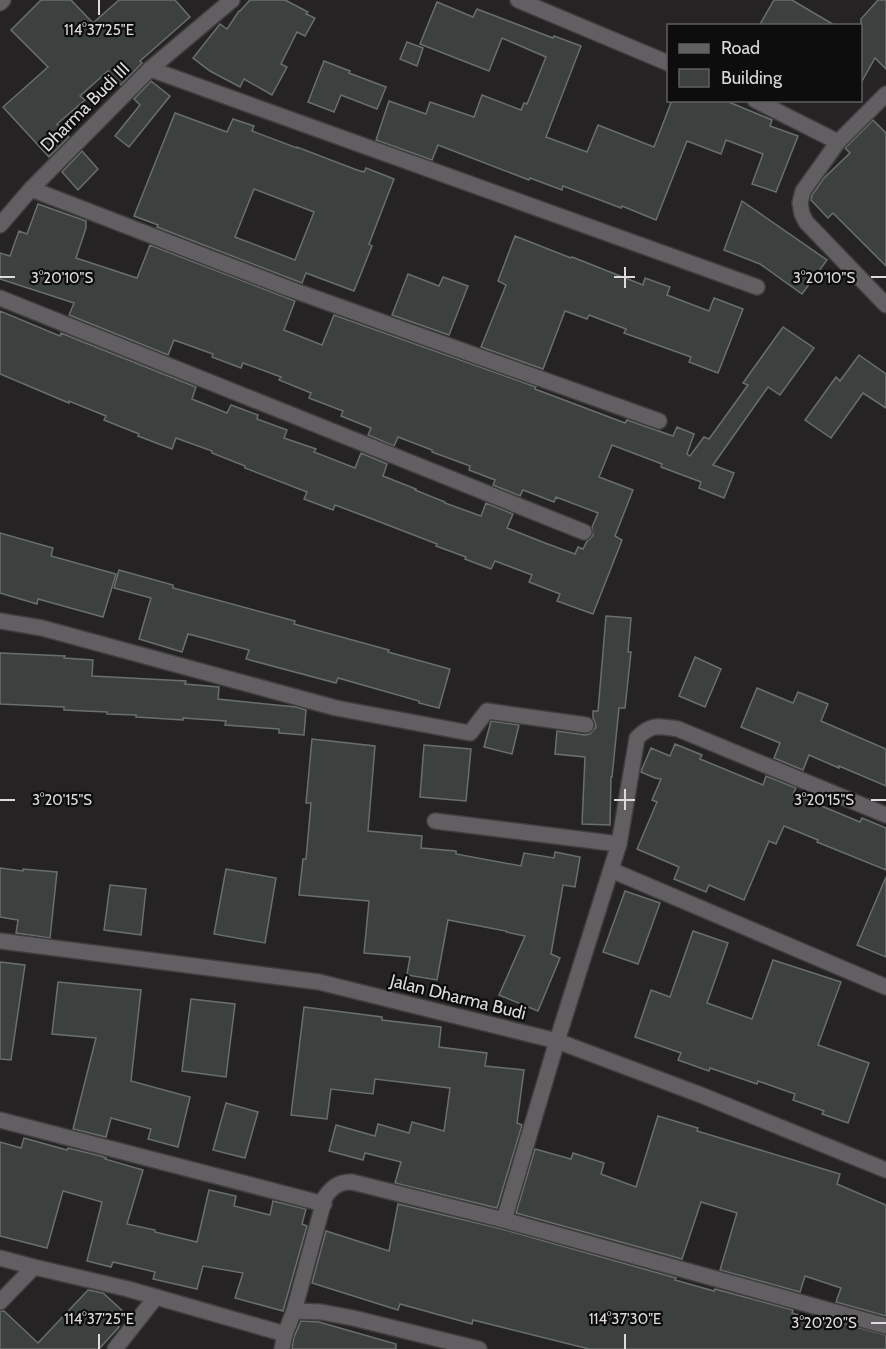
<svg xmlns="http://www.w3.org/2000/svg" width="886" height="1349" viewBox="0 0 886 1349" font-family="Cabin,sans-serif">
	<style>
		.building { fill: #3c413f; stroke: #696f6d; stroke-width: 1.5; fill-rule: evenodd }
		.lines { fill: none; stroke-linecap: round; stroke-linejoin: round }
		.street-casing { stroke: #403d3f; stroke-width: 18 }
		.street { stroke: #625f62; stroke-width: 15 }
		.ticks { fill: none; stroke: #dcdadb; stroke-width: 2 }
		.labels { text-anchor: middle; stroke-width: 4.5; stroke-linejoin: round; paint-order: stroke }
		.street-label { font-size: 18px; fill: #dcdadb; stroke: #0e0d0e }
		.ticks-label { font-size: 15px; text-anchor: middle; fill: #dcdadb; stroke: #0e0d0e; stroke-width: 4.5; stroke-linejoin: round; paint-order: stroke }
	</style>
	<rect width="100%" height="100%" fill="#262325"/>
	<g class="building">
		<path d="M41 0H71L93 23 119 0H175L190 17 140 61 142 63 121 85 108 71 80 96 85 100 57 124 69 137 49 157 3 107 48 67 11 30Z"/>
		<path d="M250 0H285L308 12 306 14 315 18 305 36 297 32 281 64 287 67 272 95 244 79 240 87 210 71 193 58 220 24 227 29 239 11H240Z"/>
		<path d="M774 0H792L836 26H759Z"/>
		<path d="M878 0H886V69L875 58 861 83V19Z"/>
		<path d="M437 2 473 17 477 9 553 38 554 36 581 46 546 137 587 152 598 125 654 147 672 100H724L772 120 770 126 798 136 776 192 752 184 763 154 726 140 721 154 687 141 656 220 622 206 621 208 563 186 562 190 530 178 529 180 438 145 432 160 376 140 389 101 426 114 430 102 474 117 482 95 521 110 524 103 527 104 546 57 502 38 489 71 420 44Z"/>
		<path d="M407 42 423 48 417 66 400 59Z"/>
		<path d="M324 61 350 71 349 73 386 87 377 109 341 95 334 112 308 102Z"/>
		<path d="M151 81 170 96 129 147 115 136 140 105 134 99Z"/>
		<path d="M175 113 227 132 233 119 254 126 252 131 297 148V147L357 170 364 172 366 168 394 179 369 244 372 246 354 291 306 273 302 283 157 227 158 225 134 216ZM254 189 314 212 295 260 235 237Z"/>
		<path d="M873 120 886 133V266L833 213 828 218 811 200 812 195 824 178 850 153 845 148Z"/>
		<path d="M82 151 98 169 78 190 62 172Z"/>
		<path d="M742 201 827 260 802 294 760 264 724 250Z"/>
		<path d="M38 204 86 221V228L76 258 137 278 150 245 295 301 284 330 322 345 334 315 536 387 535 389 625 423 627 420 673 436 677 427 694 434 687 454 690 456 704 437 709 439 748 385 743 383 783 327 814 348 780 395 768 387 713 465 734 473 724 498 699 488 701 482 661 467 662 464 612 445 599 477 633 490 615 536 622 540 593 614 557 601 560 594 529 582 532 575 495 561 491 569 465 559 466 557 436 546 437 544 367 517 335 505 333 510 304 499 307 492 245 468V466L212 453V451L176 438 172 449 138 436 139 434 104 420 106 416 69 401V403L0 374V311L60 336 61 333 196 387 192 399 227 413 231 405 258 415 257 419 287 430 284 438 316 449 314 452 355 468 361 453 387 464 383 476 416 489 415 490 445 502V503L481 516 486 503 513 514 507 528 545 543 575 554 578 547 583 549 587 541 590 539 593 535 592 527 598 513 556 497 554 502 523 490 520 496 493 485 495 480 469 470 470 466 432 452V450L398 437 394 446 368 435 371 428 341 416 343 411 309 398 311 393 279 380 281 377 243 363 241 368 212 357 213 354 174 340 168 355 69 315 74 303 0 279V253L10 256 19 231 27 234Z"/>
		<path d="M515 236 571 258 572 257 643 285 645 278 670 287 667 295 709 311 714 298 743 309 718 373 689 362 691 357 624 333 626 329 589 315 587 319 565 311 543 369 481 347 506 285 498 281Z"/>
		<path d="M408 274 439 286 443 277 468 286 449 335 392 315Z"/>
		<path d="M859 355 886 374V408L863 393 831 438 805 420 836 377 840 381Z"/>
		<path d="M0 533 53 548 51 556 116 574 103 617 38 599 37 604 0 593Z"/>
		<path d="M119 570 173 585V588L295 621 294 624 389 650 388 652 450 669 439 708 419 703V701L338 678 336 683 246 659 249 650 188 634 182 652 139 639 151 598 114 588Z"/>
		<path d="M606 616 631 618 628 652H631L625 708H619L612 777H611L610 825 582 824 585 757 555 754 557 731 585 735 590 734 596 727 595 722 593 718V711H598Z"/>
		<path d="M0 653 65 656 64 658 93 660 92 676 186 681 185 684 219 687 218 699 296 707 306 710 304 735 279 733V729L225 725 226 721 183 718V720L136 717V715L107 714V712L64 710V707L0 704Z"/>
		<path d="M695 657 721 669 705 707 679 696Z"/>
		<path d="M757 688 793 703 798 692 828 704 821 721 886 749V786L839 766V768L809 755 803 770 774 758 780 743 741 727Z"/>
		<path d="M491 721 519 725 512 754 484 747Z"/>
		<path d="M312 739 375 746 368 831 422 836 421 848 456 851V854L521 866 524 853 554 858 555 852 580 857 575 887 563 885 551 954 560 958 538 1011 499 995 525 936 506 932V931L448 920 437 980 407 975 410 957 364 953 369 901 299 895 303 859H306L311 803H306Z"/>
		<path d="M675 744 702 755 700 759 763 785 766 776 796 788 793 794 860 822 862 818 886 828V870L817 842 818 840 784 826 776 844 769 841 744 900 709 885 706 892 674 879 679 867 637 849 657 802 652 800 661 779 655 778 641 772 642 769 651 748 670 756Z"/>
		<path d="M424 745 471 749 466 801 420 797Z"/>
		<path d="M0 868 23 871V869L57 872 50 938 16 933 18 920 0 917Z"/>
		<path d="M226 869 276 878 265 943 214 934Z"/>
		<path d="M886 877V957L857 945Z"/>
		<path d="M110 885 146 889 141 935 104 930Z"/>
		<path d="M625 891 660 903 638 964 603 952Z"/>
		<path d="M693 931 728 943 707 1003 752 1019 773 960 841 982 818 1045 869 1063 848 1123 822 1114 824 1111 793 1100 795 1094 758 1081 757 1084 710 1068 709 1071 678 1060 681 1053 635 1037 651 990 670 997Z"/>
		<path d="M0 962 25 965 11 1060 0 1059Z"/>
		<path d="M58 982 141 990 131 1081 190 1097 178 1147 148 1139 151 1129 111 1118 106 1137 73 1129 96 1038 52 1034Z"/>
		<path d="M191 999 235 1004 226 1077 182 1071Z"/>
		<path d="M304 1007 382 1017V1020L441 1027 439 1047 487 1053 485 1066 524 1070 517 1123 522 1125 497 1208 395 1183 401 1162 365 1153 363 1160 329 1151 336 1125 375 1136 378 1124 409 1133 412 1122 444 1131 450 1088 375 1079 373 1094 331 1089 327 1119 291 1115Z"/>
		<path d="M226 1103 258 1112 245 1158 213 1150Z"/>
		<path d="M658 1116 698 1128 697 1131 840 1174 837 1184 886 1205V1316L836 1302 841 1288 805 1276 800 1292 720 1270 737 1213 701 1202 682 1259 516 1213 535 1149 571 1159 573 1153 604 1163 601 1174 636 1187Z"/>
		<path d="M24 1138 67 1150 68 1148 101 1156 106 1158 105 1159 143 1170 127 1224 155 1230V1232L197 1242 209 1190 236 1196 234 1206 270 1215 273 1201 306 1209 302 1224 307 1226 283 1311 235 1298 243 1273 203 1266 197 1289 153 1279 155 1272 113 1262 111 1267 87 1261 102 1202 63 1191 47 1248 0 1236V1142L21 1148Z"/>
		<path d="M398 1204 502 1229 676 1278 675 1280 714 1291 715 1289 793 1310 792 1313 828 1324 829 1320 886 1335V1349H589L473 1320 472 1324 400 1304 398 1310 312 1283 326 1231 389 1251Z"/>
		<path d="M88 1290 103 1293 126 1314 116 1324 119 1327 99 1349H0V1311H4L38 1343Z"/>
		<path d="M301 1321 319 1322 396 1344V1349H292L294 1337Z"/>
	</g>
	<g class="lines">
		<defs>
			<g id="street">
				<path d="M518 0 668 63"/>
				<path d="M0 3 3 0"/>
				<path d="M150 69 757 287"/>
				<path d="M886 94 838 142 803 191 800 203 802 214 806 222 886 305"/>
				<path d="M755 100 838 142"/>
				<path d="M31 189 290 289 659 421"/>
				<path d="M0 225 31 189 150 69 232 0"/>
				<path d="M0 298 584 532"/>
				<path d="M0 621 42 628 336 708 470 733 487 711 586 725"/>
				<path d="M435 821 619 844"/>
				<path d="M611 870 886 987"/>
				<path d="M0 941 319 982 557 1041 701 1095 886 1170"/>
				<path d="M0 1120 324 1204"/>
				<path d="M504 1220 886 1326"/>
				<path d="M0 1258 34 1267 128 1289 285 1334"/>
				<path d="M0 1302 34 1267"/>
				<path d="M294 1311 321 1312 353 1318 479 1349"/>
				<path d="M115 1349 156 1297"/>
				<path d="M282 1349 285 1334 294 1311 325 1197C333 1186 339 1182 352 1182L504 1220 557 1041 619 844 637 738C652 723 659 726 678 729L886 815"/>
			</g>
		</defs>
		<use href="#street" class="street-casing"/>
		<use href="#street" class="street"/>
	</g>
	<path class="ticks" d="M99 0V15M625 267V288M0 277H15M614 277H635M871 277H886M625 789V810M0 800H15M614 800H635M871 800H886M871 1323H886M99 1334V1349M625 1334V1349"/>
	<g class="labels">
		<g class="street-label">
			<text transform="translate(85 107) rotate(-45)" y="6">Dharma Budi III</text>
			<text transform="translate(458 997) rotate(14)" y="6">Jalan Dharma Budi</text>
		</g>
	</g>
	<g class="ticks-label">
		<text x="99" y="35">114°37'25"E</text>
		<text x="62" y="283">3°20'10"S</text>
		<text x="824" y="283">3°20'10"S</text>
		<text x="62" y="805">3°20'15"S</text>
		<text x="824" y="805">3°20'15"S</text>
		<text x="99" y="1324">114°37'25"E</text>
		<text x="625" y="1324">114°37'30"E</text>
		<text x="824" y="1328">3°20'20"S</text>
	</g>
	<rect x="667" y="24" width="195" height="78" fill="#0e0d0e" stroke="#605f60" stroke-width="1.5"/>
	<rect x="679" y="44" width="30" height="9" fill="#625f62" stroke="#605f60" stroke-width="1.5"/>
	<text x="721" y="54" font-size="18" fill="#dcdadb">Road</text>
	<rect x="679" y="69" width="30" height="18" fill="#3c413f" stroke="#605f60" stroke-width="1.5"/>
	<text x="721" y="84" font-size="18" fill="#dcdadb">Building</text>
</svg>
